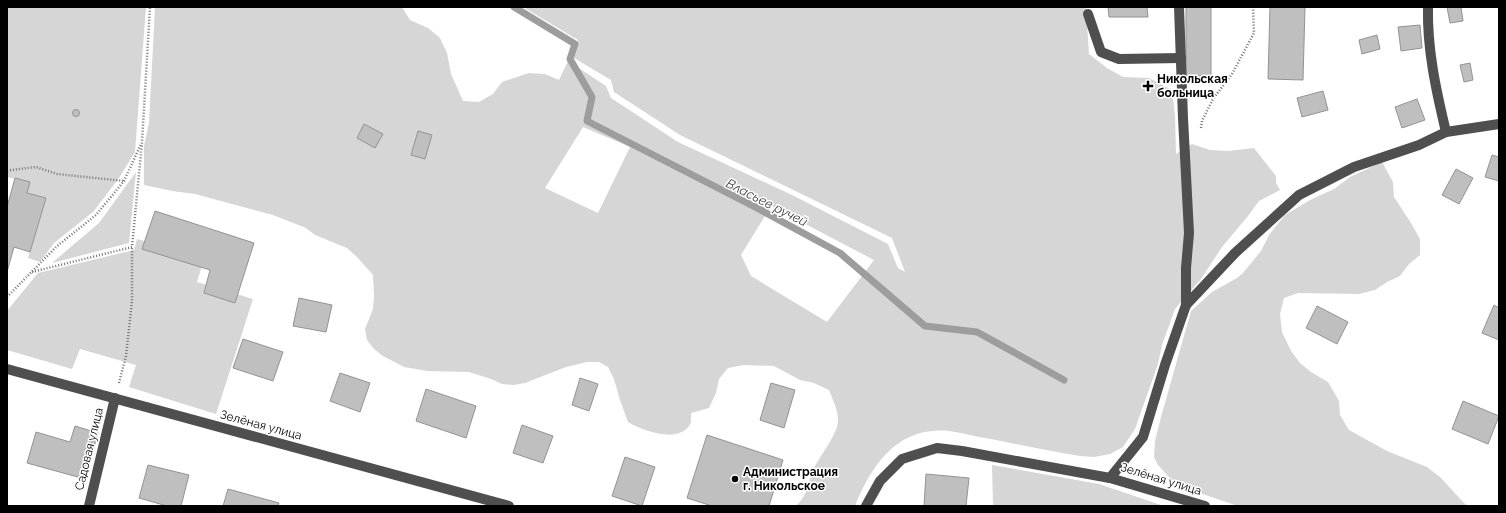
<svg xmlns="http://www.w3.org/2000/svg" width="1506" height="513" viewBox="0 0 1506 513" font-family="Raleway,sans-serif">
	<style>
		.green { fill: #d6d6d6; fill-rule: evenodd }
		.lines { fill: none; stroke-linecap: round; stroke-linejoin: round }
		.stream { stroke: #9d9d9d; stroke-width: 7 }
		.building { fill: #bfbfbf; stroke: #939393 }
		.path { stroke: #717171; stroke-width: 2.5; stroke-dasharray: 1 2; stroke-linecap: butt }
		.minor { stroke: #4f4f4f; stroke-width: 10 }
		.poi-dot { fill: #000; stroke: #fff; stroke-width: 1.5 }
		.labels { text-anchor: middle; stroke-width: 3; stroke-linejoin: round; paint-order: stroke }
		.poi-label { font-size: 12px; font-weight: bold; fill: #000; stroke: #fff; text-anchor: start }
		.street-label { font-size: 12px; fill: #000; stroke: #fff }
		.water-label { font-size: 13px; font-style: italic; fill: #3e3e3e; stroke: #fff }
	</style>
	<rect width="100%" height="100%" fill="#fff"/>
	<g class="green">
		<path d="M7 7H146L135 152 119 178 93 212 54 243 40 262 28 258 46 198 27 193 30 182 7 177Z"/>
		<path d="M155 7H402L410 20 428 28 440 38 447 53 451 74 463 101 479 102 493 94 502 82 529 73 545 74 559 80 568 61 606 86 611 98 678 142 792 195 888 244 898 268 905 272 892 238 680 135 614 92 611 80 574 58 578 40 523 7H1086L1089 54 1107 68 1123 77 1149 78 1172 90 1175 115 1176 154 1192 144 1210 150 1228 151 1254 148 1276 176V183L1280 190 1259 201 1248 216 1222 247 1201 279 1175 309 1162 345 1158 364 1135 429 1123 447 1110 454 1094 457 1080 456C1050 451 1020 445 991 439 977 437 963 433 949 431 898 426 872 464 855 506H796C808 494 807 487 812 473 817 458 838 436 838 420 838 410 833 400 829 390L814 383 800 380 774 366 744 365 728 368 719 379 716 393 709 408 691 413V422C690 425 688 428 685 430 672 441 641 430 628 422L620 400 614 379 608 367 599 362H587L566 367 525 383 514 385 502 384 491 379 469 372 427 371 404 367 383 356 374 349 367 340 365 329 373 309 374 297 373 275 357 257 347 248 315 235 306 228 273 215 195 194 172 191 144 185V146L149 123ZM583 127 630 147 598 213 545 188ZM771 206 874 260 827 322 751 276 741 255Z"/>
		<path d="M1382 162 1393 182 1394 197 1411 223 1420 239V255L1409 264 1400 276 1387 282 1375 290 1359 294 1298 293 1284 298 1280 314 1282 332 1291 351 1300 363 1311 372 1328 382 1339 401 1340 415 1349 430 1387 451 1427 467 1440 477 1464 503 1468 506H1238L1182 487 1169 477 1158 465 1154 457 1155 441 1161 417 1191 311 1212 292 1237 278 1243 273 1261 251 1269 235 1285 215 1310 200 1334 189 1350 177Z"/>
		<path d="M136 172 129 243 52 263 99 223Z"/>
		<path d="M137 239 204 259 197 282 253 299 216 414 129 387 136 365 80 349 72 369 7 350V311L38 273 134 250Z"/>
		<path d="M992 465 1099 484 1164 506H993Z"/>
	</g>
	<g class="lines">
		<path class="stream" d="M514 7 575 44 570 59 592 97 587 121 755 207 840 253 925 326 977 332 1064 380"/>
	</g>
	<g class="building">
		<path d="M1108 7H1147L1148 17H1109Z"/>
		<rect x="1186" y="7" width="25" height="69"/>
		<path d="M1270 7H1305L1303 80 1268 79Z"/>
		<path d="M1447 7H1461L1463 21 1450 23Z"/>
		<path d="M1420 25 1422 48 1401 51 1398 27Z"/>
		<path d="M1377 35 1380 49 1362 54 1359 40Z"/>
		<path d="M1470 63 1473 80 1464 82 1460 65Z"/>
		<path d="M1323 91 1328 110 1302 117 1297 98Z"/>
		<path d="M1417 99 1425 120 1402 128 1395 107Z"/>
		<circle cx="76" cy="113" r="3.5"/>
		<path d="M364 124 383 134 375 148 357 138Z"/>
		<path d="M418 131 432 135 425 159 411 155Z"/>
		<path d="M1492 155 1499 157V181L1485 177Z"/>
		<path d="M1456 169 1473 178 1459 204 1442 195Z"/>
		<path d="M15 178 30 182 27 193 46 198 30 252 14 247 7 272V207Z"/>
		<path d="M155 211 254 243 235 303 204 293 210 270 142 249Z"/>
		<path d="M299 298 332 305 326 332 293 326Z"/>
		<path d="M1494 305 1499 308V340L1482 333Z"/>
		<path d="M1317 306 1348 322 1337 344 1306 328Z"/>
		<path d="M243 339 283 352 273 381 233 368Z"/>
		<path d="M340 373 370 383 360 412 330 401Z"/>
		<path d="M580 378 598 384 589 411 572 405Z"/>
		<path d="M771 383 795 390 784 428 760 420Z"/>
		<path d="M426 389 476 406 466 438 416 421Z"/>
		<path d="M1463 401 1499 416 1488 444 1452 429Z"/>
		<path d="M522 425 553 436 543 463 513 453Z"/>
		<path d="M75 426 98 433 85 479 27 463 36 432 70 442Z"/>
		<path d="M707 435 783 460 769 506H712L687 498Z"/>
		<path d="M625 457 655 467 642 506 612 496Z"/>
		<path d="M148 465 189 475 181 506H167L139 498Z"/>
		<path d="M926 474 969 478 966 506H924Z"/>
		<path d="M228 489 279 503 278 506H223Z"/>
	</g>
	<g class="lines">
		<g class="path">
			<path d="M1201 128 1202 121 1213 99 1232 74 1254 33 1253 7"/>
			<path d="M7 171 11 170 36 167 57 174 124 181"/>
			<path d="M32 272 132 247 142 142 150 7"/>
			<path d="M7 297 56 247 96 215 124 181 141 144"/>
			<path d="M119 383 126 356 132 301V247"/>
		</g>
		<g class="minor">
			<path d="M1428 7C1427 49 1436 90 1446 132"/>
			<path d="M1088 14 1101 52 1119 59 1181 58"/>
			<path d="M1186 305 1235 253 1299 195 1354 167 1419 145 1446 132 1499 124"/>
			<path d="M7 369 509 506"/>
			<path d="M1110 478 1143 437 1165 365 1186 305V268L1189 233 1183 118 1179 7"/>
			<path d="M89 506 115 398"/>
			<path d="M866 506 880 481 902 459 937 448 962 451 1110 478 1205 506"/>
		</g>
	</g>
	<g class="poi-dot">
		<path d="M1146 80h4v4h4v4h-4v4h-4v-4h-4v-4h4z"/>
		<circle cx="735" cy="479" r="4"/>
	</g>
	<g class="labels">
		<g class="poi-label">
			<text x="1157" y="83">Никольская<tspan x="1157" dy="14">больница</tspan></text>
			<text x="743" y="476">Администрация<tspan x="743" dy="14">г. Никольское</tspan></text>
		</g>
		<g class="street-label">
			<text transform="translate(261 425) rotate(15)" y="4">Зелёная улица</text>
			<text transform="translate(89 449) rotate(-76)" y="4">Садовая улица</text>
			<text transform="translate(1161 479) rotate(17)" y="4">Зелёная улица</text>
		</g>
		<g class="water-label">
			<text transform="translate(767 202) rotate(27)" y="5">Власьев ручей</text>
		</g>
	</g>
	<rect width="1506" height="513" fill="none" stroke="#000000" stroke-width="16"/>
</svg>
